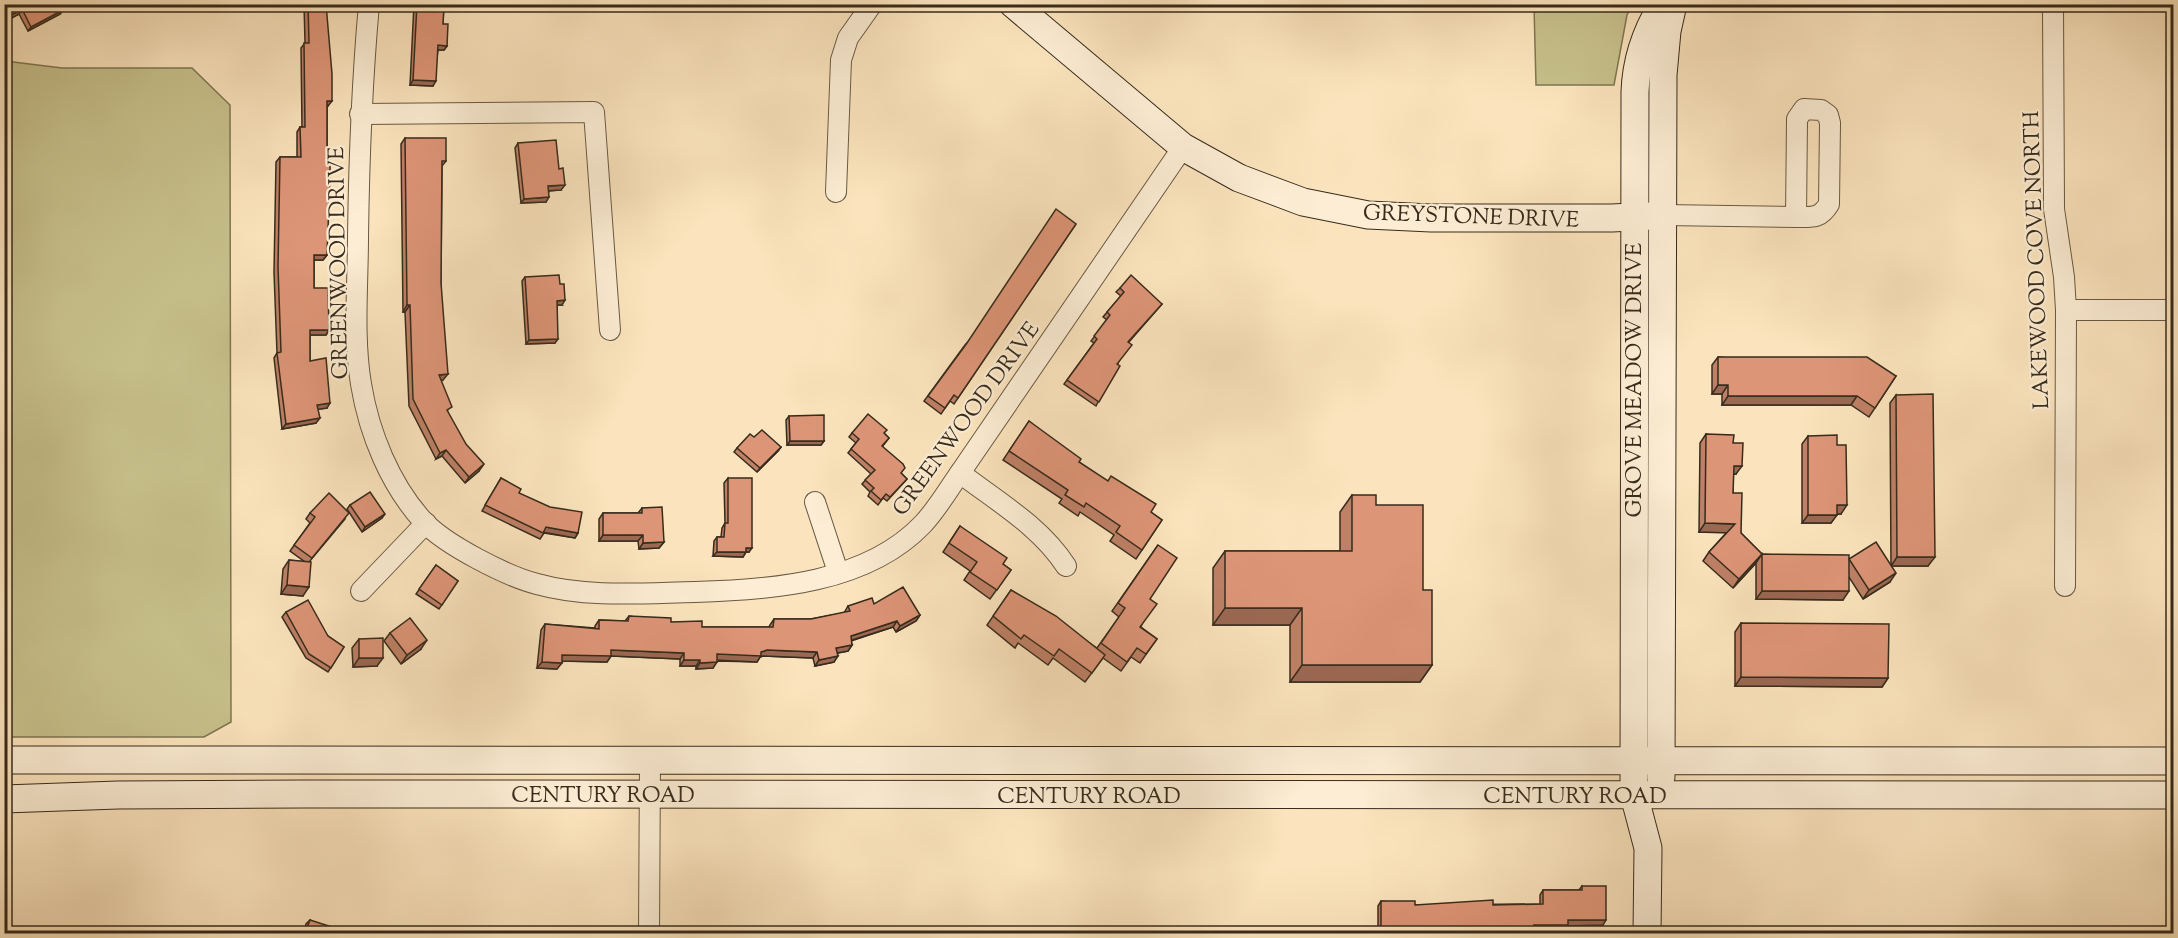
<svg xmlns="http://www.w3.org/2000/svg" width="2178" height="938" viewBox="0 0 2178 938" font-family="'Sorts Mill Goudy',serif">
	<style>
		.green { fill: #c7c18c; stroke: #7f7654; stroke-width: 1.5 }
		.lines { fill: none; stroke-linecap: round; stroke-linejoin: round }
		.street-casing { stroke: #685944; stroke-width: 22 }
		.secondary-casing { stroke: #372b1c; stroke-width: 29 }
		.street { stroke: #fcedd4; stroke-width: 20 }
		.secondary { stroke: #fcedd4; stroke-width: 27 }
		.wall { fill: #be8066; stroke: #372b1c; stroke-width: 1.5 }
		.shaded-wall { fill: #9b6853; stroke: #372b1c; stroke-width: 1.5 }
		.building { fill: #dd9577; stroke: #372b1c; stroke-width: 1.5 }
		.labels { text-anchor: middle; stroke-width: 4.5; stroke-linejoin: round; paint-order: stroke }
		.street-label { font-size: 22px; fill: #372b1c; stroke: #fcedd4 }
	</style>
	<rect width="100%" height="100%" fill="#fbe4bd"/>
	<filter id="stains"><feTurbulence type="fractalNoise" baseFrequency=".00333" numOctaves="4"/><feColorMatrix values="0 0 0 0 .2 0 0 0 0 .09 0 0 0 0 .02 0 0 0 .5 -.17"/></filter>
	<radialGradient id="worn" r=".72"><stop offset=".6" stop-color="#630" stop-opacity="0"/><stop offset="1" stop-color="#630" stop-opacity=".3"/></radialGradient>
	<g class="green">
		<path d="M1534 5H1632L1627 15 1614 85H1536Z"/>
		<path d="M5 61 62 68H192L230 105 231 722 204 737H5Z"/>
	</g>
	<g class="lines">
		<defs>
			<g id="street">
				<path d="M369 4C362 82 359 159 358 237 358 285 353 336 361 384 369 433 390 485 424 522 446 545 506 576 537 584 587 598 644 593 695 592 772 590 867 583 923 524 937 509 948 490 960 473L1183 147"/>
				<path d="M2053 4 2054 209 2064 277 2066 310 2065 586"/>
				<path d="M360 114 594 112 610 330"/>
				<path d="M836 192 841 60 848 38 872 4"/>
				<path d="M1663 215 1796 217C1812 217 1820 219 1829 204L1830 123 1828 115 1821 110 1804 109 1797 119 1796 217"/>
				<path d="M2066 310H2174"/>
				<path d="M960 473C998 502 1040 526 1066 566"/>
				<path d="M815 502 838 572"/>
				<path d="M361 591 426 523"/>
				<path d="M649 934 650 761"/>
			</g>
			<g id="secondary">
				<path d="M1013 4 1183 147 1239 178 1303 202 1368 215 1431 218H1612L1652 216"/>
				<path d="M4 760 2174 761"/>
				<path d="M1661 777 1663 75 1667 31 1673 4"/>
				<path d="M4 799 118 795 304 794 2174 795"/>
				<path d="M1647 934 1648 848 1634 795 1635 92C1636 61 1646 31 1663 4"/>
			</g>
		</defs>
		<use href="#street" class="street-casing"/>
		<use href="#secondary" class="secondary-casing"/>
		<use href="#street" class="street"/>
		<use href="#secondary" class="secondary"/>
	</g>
	<g class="wall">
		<path d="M4 4 60 14 28 31 19 14 4 22Z"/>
		<path d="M304 4H326L328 106H327V255L323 260H314V288L329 330 326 335H310V361L327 408 318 409 316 423 282 429 274 358 277 353 274 272 276 162 280 157H297V132L300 127H302L301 48 305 43Z"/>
		<path d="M414 4H444L443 24 447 46 444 50H438L433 86 410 85Z"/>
		<path d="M405 138 446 161 442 166 441 283 443 380H441L448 413 479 471 465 483 442 456 436 459 409 406 405 312H403L401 144Z"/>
		<path d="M518 143 561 190 549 191 546 202 521 203 515 148Z"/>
		<path d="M1076 224 954 404 950 401 941 414 924 401 965 345Z"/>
		<path d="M525 277 562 305H557L555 343 526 344 522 281Z"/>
		<path d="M1120 288 1162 304 1129 342 1096 406 1064 384 1094 343 1091 341 1107 320 1103 317 1121 296 1116 292Z"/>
		<path d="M1718 357 1896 376 1869 417 1851 405H1722V394H1712V365Z"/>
		<path d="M1896 395 1928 566H1891L1890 582 1863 599 1849 577 1843 600 1756 599V563L1733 588 1703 561 1709 552 1727 532H1699L1700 443 1706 434 1733 443 1736 474H1733V493L1741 533 1762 554 1849 560 1891 566 1890 403Z"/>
		<path d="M789 416 824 441 821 445H787L786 420Z"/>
		<path d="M1029 421 1079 462 1162 520 1136 559 1110 541 1114 535 1080 512 1078 516 1059 503 1062 499 1003 460Z"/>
		<path d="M852 433H884L889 438 882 447 901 473 907 479 887 501 883 498 878 505 868 496 870 492 862 484 871 474 848 453 856 443 849 437Z"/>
		<path d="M1808 436 1841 514H1837L1831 523H1802V444Z"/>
		<path d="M754 437 781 447 778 451 757 472 734 452 737 448Z"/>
		<path d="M501 478 519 493 578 533 575 538 544 533 540 539 482 511Z"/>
		<path d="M728 478 749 552H746L743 557 713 556 714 541 717 537H721L722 528 725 523 724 483Z"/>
		<path d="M1352 495 1376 505 1423 590 1432 665 1420 682H1290V625H1213V568L1225 551H1340V512Z"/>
		<path d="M350 505 382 518 362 532 347 509Z"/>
		<path d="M642 508 664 542 659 548 639 549 638 541H599V519L603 513H638Z"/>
		<path d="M310 513 345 519 309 562 303 596 281 594 283 569 289 560 305 562 290 551 310 523 306 519Z"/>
		<path d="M960 526 1003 564 1011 570 990 599 964 580 970 571 943 552Z"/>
		<path d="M1158 545 1150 599 1141 627 1157 639 1140 663 1131 657 1121 671 1103 658 1085 682 1053 658 1048 665 1018 643 1015 648 987 625 1011 590 1097 648 1119 617 1112 611Z"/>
		<path d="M436 565 458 581 439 609 416 594Z"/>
		<path d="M874 604 920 615 916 621 896 632 893 627 851 641 852 645 848 651 838 653 834 662 815 666 813 658 763 656 760 657 757 662 717 661 713 668 696 669V666H680V659L611 656 607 662 562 661 557 669 537 668 541 630 545 624 595 628V626L599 620 625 621 629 616 702 627H769L770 625 774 619H811L844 613 848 606Z"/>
		<path d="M286 612 328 636 344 647 328 672 306 658 282 617Z"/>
		<path d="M1741 623 1888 678 1882 687 1735 686V632Z"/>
		<path d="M390 633 421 649 401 664 384 641Z"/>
		<path d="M359 639 377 666 353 667 352 648Z"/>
		<path d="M1582 886 1603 925 1567 926 1564 930H1533L1531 933H1378V906L1381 901 1415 905 1540 904V895L1543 890H1579Z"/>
		<path d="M310 920 333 933H304L306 924Z"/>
	</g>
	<g class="shaded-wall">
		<path d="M22 9 19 14 4 22V19Z"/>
		<path d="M63 10 60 14 28 31 31 27Z"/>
		<path d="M438 45 447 46 444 50H435Z"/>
		<path d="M413 80 436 81 433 86 410 85Z"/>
		<path d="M327 101H332L328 106H323Z"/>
		<path d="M565 185 561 190 545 191 548 186Z"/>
		<path d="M549 197 546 202 521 203 524 199Z"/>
		<path d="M314 255H327L323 260H311Z"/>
		<path d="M565 300 562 305H554L557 301Z"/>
		<path d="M407 305H410L405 312H403Z"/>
		<path d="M310 330H329L326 335H306Z"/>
		<path d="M558 339 555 343 526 344 529 340Z"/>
		<path d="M448 374 443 380 434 381 439 375Z"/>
		<path d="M1718 385H1728L1722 394H1712Z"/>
		<path d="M1728 396H1857L1851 405H1722Z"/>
		<path d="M330 403 327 408 314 410 317 405Z"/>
		<path d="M320 418 316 423 282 429 286 424Z"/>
		<path d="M790 441H824L821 445H787Z"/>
		<path d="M781 447 778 451 757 472 760 468Z"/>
		<path d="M446 450 442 456 436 459 440 453Z"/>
		<path d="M484 464 479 471 465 483 469 477Z"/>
		<path d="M1734 466H1742L1736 474H1728Z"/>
		<path d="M1837 505H1847L1841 514H1831Z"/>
		<path d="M385 514 382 518 362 532 365 527Z"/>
		<path d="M1808 515H1837L1831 523H1802Z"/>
		<path d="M1705 523 1735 524 1729 533 1699 532Z"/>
		<path d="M546 527 578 533 575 538 542 532Z"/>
		<path d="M603 535H643L638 541H599Z"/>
		<path d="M664 542 659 548 639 549 643 543Z"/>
		<path d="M746 548H752L749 552H743Z"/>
		<path d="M717 552H746L743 557 713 556Z"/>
		<path d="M1762 554 1756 563 1733 588 1739 579Z"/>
		<path d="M1897 557H1935L1928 566H1891Z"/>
		<path d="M1896 573 1890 582 1863 599 1869 590Z"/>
		<path d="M287 585 309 587 303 596 281 594Z"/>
		<path d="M1762 591H1849L1843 600 1756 599Z"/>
		<path d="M1225 608H1302L1290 625H1213Z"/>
		<path d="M920 615 916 621 896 632 900 626Z"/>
		<path d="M897 621 893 627 846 642 851 636Z"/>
		<path d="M427 640 421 649 401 664 407 655Z"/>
		<path d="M852 645 848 651 832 654 836 648Z"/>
		<path d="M611 650 684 653 680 659 611 656 607 662 558 661 562 655Z"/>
		<path d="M767 650 817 652 813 658 763 656 760 657 757 662 713 660 717 654 761 652Z"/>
		<path d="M838 656 834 662 815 666 819 660Z"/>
		<path d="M359 658H383L377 666 353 667Z"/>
		<path d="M684 660H700L696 666H680Z"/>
		<path d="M542 662 562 663 557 669 537 668Z"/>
		<path d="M717 662 713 668 696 669 700 663Z"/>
		<path d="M1302 665H1432L1420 682H1290Z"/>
		<path d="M1741 677 1888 678 1882 687 1735 686Z"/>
		<path d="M1568 920H1606L1603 925 1567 926 1564 930H1533L1531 933H1378L1381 929 1534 925Z"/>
	</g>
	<g class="building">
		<path d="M4 4H60L63 10 31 27 22 9 4 19Z"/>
		<path d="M308 4H326L332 74V101H327V157H330V178L327 255H314V288H328L329 330H310V361L326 358 330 403 317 405 320 418 286 424 277 353 281 352 278 267 280 157H301L300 127H305L304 43H309Z"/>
		<path d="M417 4H444L443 24H448L447 46 438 45 436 81 413 80Z"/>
		<path d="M405 138H446V161H442L441 283 448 374 439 375 452 407 447 410 466 444 484 464 469 477 446 450 440 453 413 399 410 305H407Z"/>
		<path d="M556 140 559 169 563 168 565 185 548 186 549 197 524 199 518 143Z"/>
		<path d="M1056 209 1076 224 958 398 954 395 945 408 928 396 967 343Z"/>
		<path d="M559 275 560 284H564L565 300 557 301 558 339 529 340 525 277Z"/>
		<path d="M1131 275 1162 304 1128 342 1132 345 1117 364 1120 366 1099 402 1067 380 1097 339 1094 336 1110 315 1107 312 1124 292 1120 288Z"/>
		<path d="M1718 357H1867L1896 376 1875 408 1857 396H1728V385H1718Z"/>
		<path d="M1933 394 1935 557H1897L1896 395Z"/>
		<path d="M868 414 887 430 884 433 889 438 882 446 903 464 905 468 901 473 907 479 890 497 886 494 881 500 871 491 874 488 865 480 875 470 851 449 859 439 852 433Z"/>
		<path d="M824 415V441H790L789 416Z"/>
		<path d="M1029 421 1081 459 1079 462 1108 481 1111 476 1156 504 1151 512 1162 520 1142 550 1116 532 1120 526 1086 503 1084 507 1065 495 1068 490 1009 451Z"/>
		<path d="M762 430 781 447 760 468 737 448 750 434 754 437Z"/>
		<path d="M1706 434 1734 435 1733 443H1743L1742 466H1734L1733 493H1742L1741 533 1762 554 1849 555V591H1762V554L1739 579 1709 552 1735 524 1705 523Z"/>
		<path d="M1837 435V445H1846L1847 505H1837V515H1808V436Z"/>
		<path d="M501 478 521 489 519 493 550 507 582 512 578 533 546 527 543 533 485 505Z"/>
		<path d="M728 478H752V548H746V552H717V537H724L725 523H728Z"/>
		<path d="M370 492 385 514 365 527 350 505Z"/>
		<path d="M329 493 349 513 312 558 294 545 315 517 310 513Z"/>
		<path d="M1352 495H1376V505H1423V590H1432V665H1302V608H1225V551H1352Z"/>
		<path d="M662 507 664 542 643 543V535H603V513H642V508Z"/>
		<path d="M960 526 1007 558 1003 564 1011 570 997 590 970 572 977 562 949 543Z"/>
		<path d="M1876 542 1896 573 1869 590 1849 559Z"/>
		<path d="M1158 545 1177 558 1150 599 1157 604 1140 627 1157 639 1146 654 1137 648 1127 662 1101 643 1125 608 1118 603Z"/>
		<path d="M289 560 311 562 309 587 287 585Z"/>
		<path d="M436 565 458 581 442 605 419 589Z"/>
		<path d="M903 587 920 615 900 626 897 621 851 636 852 645 836 648 838 656 819 660 817 652 767 650 761 652V656L717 654V662L700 663V660H684V653L611 650V656L562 655V663L542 662 545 624 599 629V620L628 621 629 616 671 618V622L702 621V627H773L774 619H811L850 611 848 606 872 598 874 604Z"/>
		<path d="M1011 590 1056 616 1105 655 1092 673 1059 649 1054 656 1024 635 1021 639 993 616Z"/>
		<path d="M308 600 328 636 344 647 331 668 309 654 286 612Z"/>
		<path d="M410 618 427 640 407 655 390 633Z"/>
		<path d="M1741 623 1889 624 1888 678 1741 677Z"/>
		<path d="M383 638V658H359V639Z"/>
		<path d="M1582 886H1606V920H1568V925H1534L1535 928 1381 929V901H1415V905L1493 900V905L1543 904V890H1582Z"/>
		<path d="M310 920 335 928 333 933H305Z"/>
	</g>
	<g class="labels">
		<g class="street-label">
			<text transform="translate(1471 215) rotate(2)" y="8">GREYSTONE DRIVE</text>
			<text transform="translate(2035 260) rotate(-92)" y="8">LAKEWOOD COVE NORTH</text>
			<text transform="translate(337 263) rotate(-91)" y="8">GREENWOOD DRIVE</text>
			<text transform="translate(1633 380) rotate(-90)" y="8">GROVE MEADOW DRIVE</text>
			<text transform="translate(965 418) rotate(-54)" y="8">GREENWOOD DRIVE</text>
			<text x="603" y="802">CENTURY ROAD</text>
			<text x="1089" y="803">CENTURY ROAD</text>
			<text x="1575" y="803">CENTURY ROAD</text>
		</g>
	</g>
	<rect width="2178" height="938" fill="none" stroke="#fbe4bd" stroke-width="24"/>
	<rect x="6" y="6" width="2166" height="926" fill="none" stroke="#372b1c" stroke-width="3"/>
	<rect x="12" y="12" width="2154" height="914" fill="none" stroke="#372b1c" stroke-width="1.5"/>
	<rect width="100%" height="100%" filter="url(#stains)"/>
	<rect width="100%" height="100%" fill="url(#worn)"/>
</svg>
